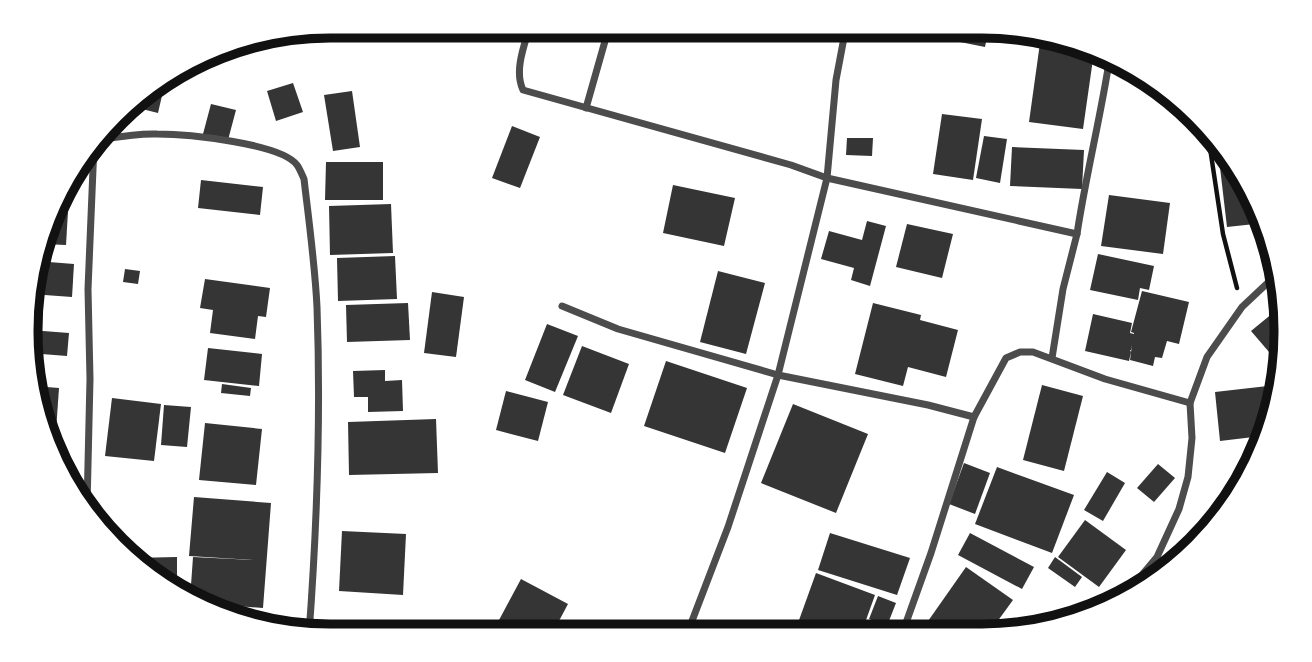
<svg xmlns="http://www.w3.org/2000/svg" width="1312" height="662" viewBox="0 0 1312 662" font-family="Signika,sans-serif">
	<style>
		.building { fill: #353535 }
		.lines { fill: none; stroke-linecap: round; stroke-linejoin: round }
		.path { stroke: #111; stroke-width: 4.5 }
		.minor { stroke: #4c4c4c; stroke-width: 7 }
		.rim { fill: none; stroke: #111; stroke-width: 9 }
	</style>
	<rect width="100%" height="100%" fill="#fff"/>
	<g class="building">
		<path d="M932 27H989L985 47 930 36Z"/>
		<path d="M1040 43 1094 52 1083 129 1029 122Z"/>
		<path d="M166 78 158 113 130 106 145 89Z"/>
		<path d="M293 83 303 112 276 121 267 91Z"/>
		<path d="M352 91 360 147 333 151 324 95Z"/>
		<path d="M211 104 236 110 228 140 203 134Z"/>
		<path d="M942 114 982 119 973 180 933 174Z"/>
		<path d="M512 126 540 137 520 188 492 178Z"/>
		<path d="M984 136 1007 139 1000 183 976 178Z"/>
		<path d="M847 138H873L872 156 846 155Z"/>
		<path d="M1217 142 1235 174 1264 223 1227 227Z"/>
		<path d="M1012 147 1084 150 1082 189 1010 186Z"/>
		<path d="M326 162H383V200H325Z"/>
		<path d="M201 180 263 187 260 215 198 208Z"/>
		<path d="M673 185 735 198 724 246 663 233Z"/>
		<path d="M64 195H69L66 245 43 244Z"/>
		<path d="M1109 195 1170 203 1163 254 1101 246Z"/>
		<path d="M391 204 393 253 330 255 329 206Z"/>
		<path d="M867 221 886 226 870 286 851 280 854 268 821 259 829 231 862 240Z"/>
		<path d="M907 224 953 234 942 278 896 267Z"/>
		<path d="M1098 254 1154 266 1149 290 1140 288 1138 300 1090 290Z"/>
		<path d="M395 256 397 299 338 301 337 258Z"/>
		<path d="M36 261 74 264 72 297 31 294 32 271Z"/>
		<path d="M125 269 140 271 138 284 123 282Z"/>
		<path d="M718 271 765 283 746 354 700 342Z"/>
		<path d="M205 279 270 288 266 317 258 316 255 339 210 333 213 310 200 308Z"/>
		<path d="M1142 291 1189 302 1179 344 1167 341 1162 358 1155 357 1153 366 1130 360 1132 345 1131 350H1130L1131 352 1129 361 1085 351 1093 314 1132 323 1130 333 1134 334V333L1131 332Z"/>
		<path d="M432 292 464 297 456 357 424 353Z"/>
		<path d="M408 303 410 340 347 342 346 305Z"/>
		<path d="M873 303 921 315 920 320 958 330 946 377 908 367 903 386 855 374Z"/>
		<path d="M1279 308 1285 351 1281 366 1251 331Z"/>
		<path d="M547 324 578 336 555 392 525 380Z"/>
		<path d="M30 330 69 333 67 356 29 353Z"/>
		<path d="M582 346 629 364 611 413 563 395Z"/>
		<path d="M208 348 262 354 259 386 204 380Z"/>
		<path d="M666 361 747 388 725 453 644 426Z"/>
		<path d="M385 370V381L402 380 403 411 368 412V397H354L353 371Z"/>
		<path d="M222 384 251 388 250 396 221 393Z"/>
		<path d="M1042 385 1083 396 1064 471 1023 460Z"/>
		<path d="M1276 385 1262 436 1220 441 1215 392Z"/>
		<path d="M34 386 59 388 56 431 47 430Z"/>
		<path d="M506 391 548 402 538 441 496 430Z"/>
		<path d="M112 398 161 404 154 461 105 456Z"/>
		<path d="M793 404 868 434 836 513 761 483Z"/>
		<path d="M164 405 191 407 187 447 161 445Z"/>
		<path d="M436 419 438 473 349 475 348 422Z"/>
		<path d="M205 423 262 429 256 485 199 480Z"/>
		<path d="M964 463 990 473 975 514 949 504Z"/>
		<path d="M1158 464 1175 478 1154 502 1137 488Z"/>
		<path d="M997 467 1074 495 1052 553 975 524Z"/>
		<path d="M1107 472 1125 483 1103 521 1084 510Z"/>
		<path d="M194 497 271 503 263 608 236 606V615L197 604 190 599 193 557 253 560 189 556Z"/>
		<path d="M1085 520 1126 550 1099 587 1058 557Z"/>
		<path d="M342 531 406 534 403 595 339 591Z"/>
		<path d="M830 533 910 558 897 595 818 570Z"/>
		<path d="M970 533 1034 567 1022 589 958 555Z"/>
		<path d="M177 557V591L132 558Z"/>
		<path d="M1055 557 1082 577 1075 587 1048 568Z"/>
		<path d="M966 567 1013 600 989 633H939L926 624Z"/>
		<path d="M816 573 875 595 861 634H794Z"/>
		<path d="M521 579 568 604 552 634 491 635Z"/>
		<path d="M878 596 896 603 887 626 869 619Z"/>
		<path d="M715 621 747 634H710Z"/>
		<path d="M1014 624 1025 631 1020 633H1007Z"/>
	</g>
	<g class="lines">
		<path class="path" d="M1207 128 1223 234 1237 288"/>
		<g class="minor">
			<path d="M530 26C524 46 514 71 523 90L791 165 827 178 1077 234 1063 289 1052 358"/>
			<path d="M586 108 609 27"/>
			<path d="M98 140C117 137 137 133 157 134 185 134 281 143 297 165 300 169 302 175 304 179 309 222 315 265 317 307 321 416 317 526 309 634"/>
			<path d="M1077 234C1086 174 1101 116 1110 56"/>
			<path d="M562 306 618 329 778 375 827 178 836 80 846 27"/>
			<path d="M87 507 90 379 88 289 94 145"/>
			<path d="M1126 594 1157 557 1179 509 1188 477 1192 438 1190 403 1207 357 1242 307 1275 276"/>
			<path d="M687 634 728 527 778 375 928 405 974 417 1006 358 1020 352H1033L1105 379 1190 403"/>
			<path d="M902 634 931 553 974 417"/>
		</g>
	</g>
	<path d="M0 0H1312V662H0ZM330 38H982A292 292 0 0 1 1274 330V332A292 292 0 0 1 982 624H330A292 292 0 0 1 38 332V330A292 292 0 0 1 330 38Z" fill="#fff" fill-rule="evenodd"/>
	<path class="rim" d="M330 38H982A292 292 0 0 1 1274 330V332A292 292 0 0 1 982 624H330A292 292 0 0 1 38 332V330A292 292 0 0 1 330 38Z"/>
</svg>
